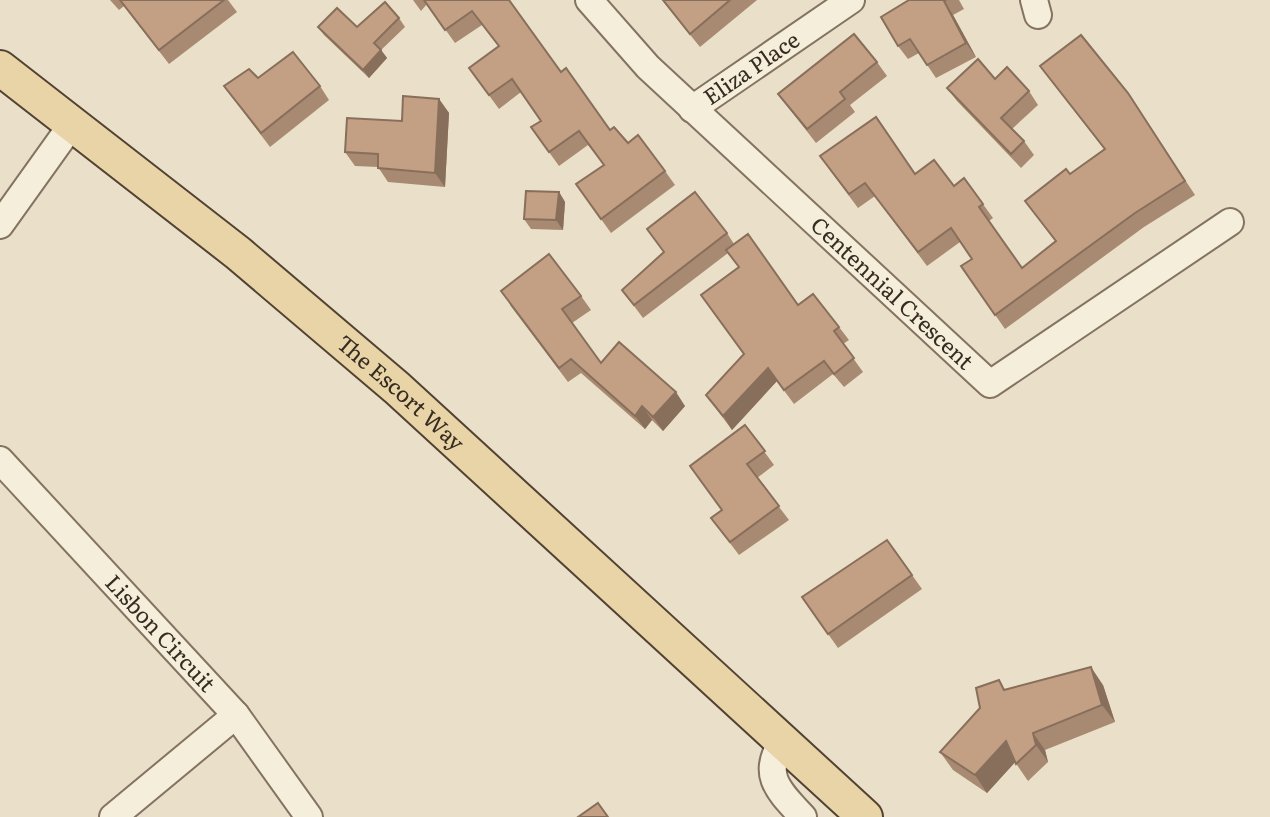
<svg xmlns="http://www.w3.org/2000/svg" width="1270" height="817" viewBox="0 0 1270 817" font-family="Literata,serif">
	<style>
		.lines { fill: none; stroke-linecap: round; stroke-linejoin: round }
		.minor-casing { stroke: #847360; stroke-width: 30 }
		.major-casing { stroke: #524233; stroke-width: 38 }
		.minor { stroke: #f5eedb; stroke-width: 26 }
		.major { stroke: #e8d4a6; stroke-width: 34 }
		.wall { fill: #a88971 }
		.shaded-wall { fill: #886f5c }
		.building { fill: #c39f83; stroke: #886f5c; stroke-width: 2 }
		.labels { text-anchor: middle; stroke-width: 6; stroke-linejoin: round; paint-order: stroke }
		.street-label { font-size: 22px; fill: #362c21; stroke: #f2ebd8 }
	</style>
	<rect width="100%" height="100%" fill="#eae0c9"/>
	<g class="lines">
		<defs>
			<g id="minor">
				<path id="s1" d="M589 0 648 67 990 384 1230 222"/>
				<path d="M1034 0 1038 15"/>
				<path id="s2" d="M692 109 851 0"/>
				<path d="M0 225 73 123"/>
				<path id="s3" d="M0 460 236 715 309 817"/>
				<path d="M783 741C760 775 779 791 803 817"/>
				<path d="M113 817 236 715"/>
			</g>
			<g id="major">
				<path id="s4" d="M0 68 238 253 397 388 865 817"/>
			</g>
		</defs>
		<use href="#minor" class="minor-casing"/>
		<use href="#major" class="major-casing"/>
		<use href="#minor" class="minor"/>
		<use href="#major" class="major"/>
	</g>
	<g class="wall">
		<path d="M110 0H228L237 12 169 64 124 6 119 10Z"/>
		<path d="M413 0H509L561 72 610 130 665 171 675 185 611 233 576 184 604 165 588 145 559 166 531 127 541 121 521 92 499 109 469 68 498 46 482 25 455 43 427 4 421 11Z"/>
		<path d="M662 0H757L700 47Z"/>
		<path d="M909 0H959L964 9 953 15 976 57 936 78 919 53 908 59 898 46Z"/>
		<path d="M399 18 405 27 381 50 387 58 369 78 324 35 318 27H357Z"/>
		<path d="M877 62 887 76 850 105 855 112 816 143 778 94Z"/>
		<path d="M1040 66 1128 93 1195 195 1144 227 1005 329 961 266 972 259 960 242 927 266 875 196 858 208 829 169 915 174 954 186 964 178 993 218 989 221 1022 268 1055 241 1025 201 1070 174 1104 149Z"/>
		<path d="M995 79 1029 91 1038 105 1012 129 1024 141 1034 155 1021 168 957 101 947 88Z"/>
		<path d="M224 86H320L329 100 270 147Z"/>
		<path d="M439 99 449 113 445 187 388 182 378 167 355 166 345 152Z"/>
		<path d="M559 192 565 202 563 230 531 229 524 219Z"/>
		<path d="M727 233 734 244 798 305 839 327 849 340 843 344 863 372 844 387 833 374 794 404 777 381 732 430 706 395 744 354 739 267 728 253 643 318 622 290 664 253Z"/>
		<path d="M581 296 591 310 572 323 601 363 685 406 663 431 652 420 645 429 581 373 568 382 510 305Z"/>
		<path d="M745 425 774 465 757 478 789 520 739 555 711 518 721 510Z"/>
		<path d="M887 540 922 589 838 648 802 597Z"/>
		<path d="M1103 685 1115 722 1045 750 1048 762 1028 781 1015 762 987 793 953 770 940 752 1005 689Z"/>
	</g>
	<g class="shaded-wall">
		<path d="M944 1 953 15 976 57 966 43Z"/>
		<path d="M381 50 387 58 369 78 363 70Z"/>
		<path d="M439 99 449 113 445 187 435 173Z"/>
		<path d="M559 192 565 202 563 230 556 220Z"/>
		<path d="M768 368 777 381 732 430 723 416Z"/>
		<path d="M676 392 685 406 663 431 653 417Z"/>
		<path d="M642 406 652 420 645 429 635 416Z"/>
		<path d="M1091 667 1103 685 1115 722 1102 705Z"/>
		<path d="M1033 733 1045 750 1048 762 1036 745Z"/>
		<path d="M1006 741 1019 758 987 793 975 775Z"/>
	</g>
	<g class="building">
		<path d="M120 0H224L159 50Z"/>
		<path d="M424 0H509L561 72 566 68 610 130 614 127 628 143 638 135 665 171 601 219 576 184 604 165 579 131 549 152 531 127 541 121 512 79 489 95 469 68 499 46 472 11 445 30Z"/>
		<path d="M663 0H730L690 34Z"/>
		<path d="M909 0H946L944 1 966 43 927 65 910 39 898 46 881 17Z"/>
		<path d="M385 2 399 18 374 43 381 50 363 70 318 27 337 8 357 27Z"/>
		<path d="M854 34 877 62 840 92 845 99 807 129 778 94Z"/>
		<path d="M1081 35 1128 93 1185 181 1135 213 995 315 961 266 972 259 951 228 918 252 865 183 849 194 820 156 876 117 915 174 934 160 954 186 964 178 983 204 979 207 1022 268 1056 241 1025 201 1066 169 1070 174 1105 149 1040 66Z"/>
		<path d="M293 52 320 86 261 133 224 86 249 69 258 78Z"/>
		<path d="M978 59 995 79 1007 67 1029 91 1001 118 1024 141 1011 154 947 88Z"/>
		<path d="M403 96 439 99 435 173 378 168V154L345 152 347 118 402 121Z"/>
		<path d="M526 191 559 192 556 220 524 219Z"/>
		<path d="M695 192 727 233 634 305 622 290 664 252 647 229Z"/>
		<path d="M748 234 798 305 813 294 839 327 834 331 854 358 834 374 824 361 784 390 768 368 723 416 706 395 744 354 701 295 739 267 726 250Z"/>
		<path d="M549 254 581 296 562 309 601 363 619 342 676 392 653 417 642 406 635 416 571 359 559 368 501 291Z"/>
		<path d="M745 425 765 451 747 464 779 506 730 542 711 518 722 510 690 466Z"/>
		<path d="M887 540 912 575 828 634 802 597Z"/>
		<path d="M1091 667 1102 705 1033 733 1036 745 1016 764 1006 741 975 775 940 752 980 708 976 688 999 680 1004 690Z"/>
		<path d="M598 803 608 817H578Z"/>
	</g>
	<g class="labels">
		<g class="street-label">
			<text dy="8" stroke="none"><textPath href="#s2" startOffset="72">Eliza Place</textPath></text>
			<text dy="8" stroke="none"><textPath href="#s1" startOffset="422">Centennial Crescent</textPath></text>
			<text dy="8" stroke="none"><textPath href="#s4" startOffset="516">The Escort Way</textPath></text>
			<text dy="8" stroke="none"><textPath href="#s3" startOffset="236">Lisbon Circuit</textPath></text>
		</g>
	</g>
</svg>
